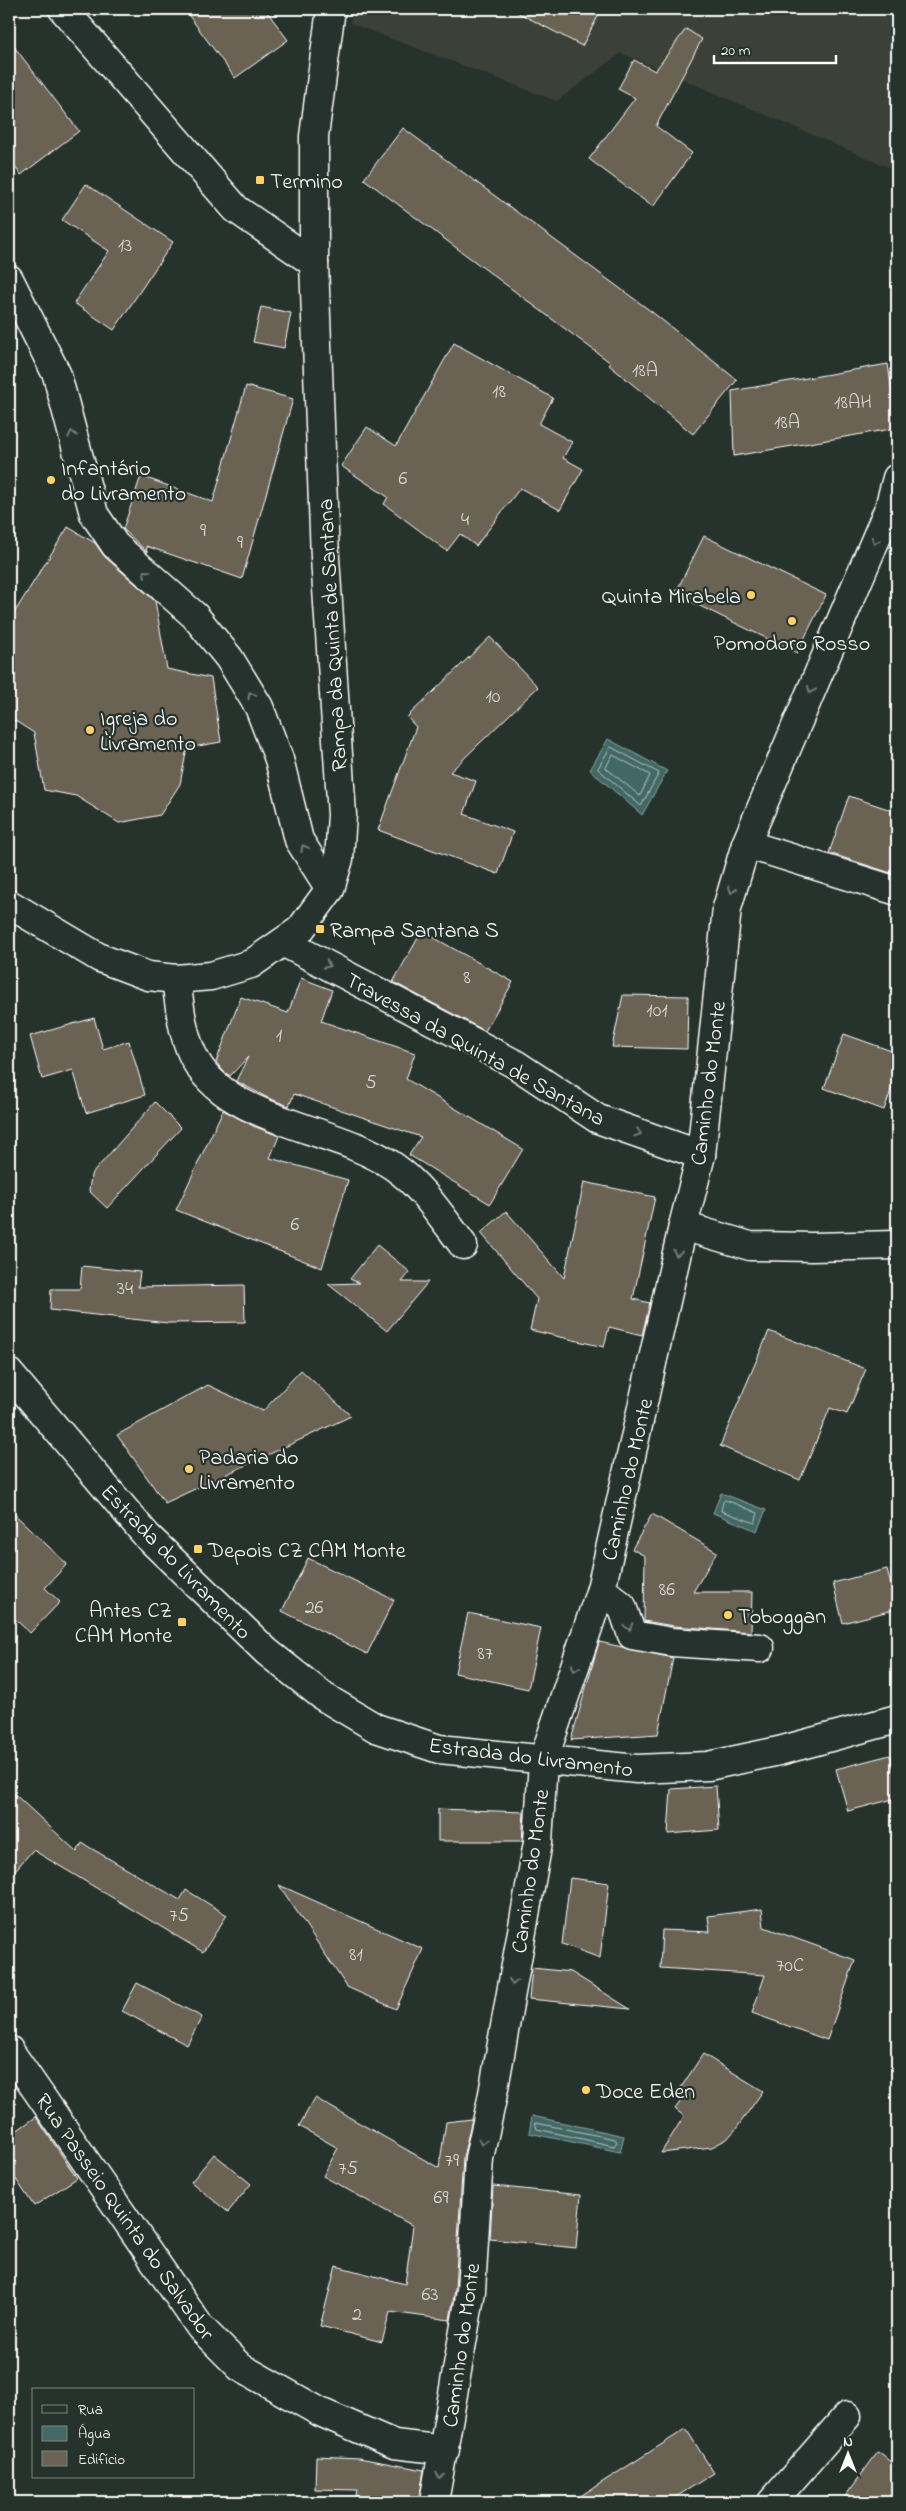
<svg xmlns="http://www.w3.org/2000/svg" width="906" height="2511" viewBox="0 0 906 2511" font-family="'Indie Flower',sans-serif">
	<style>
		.built { fill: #3b4138 }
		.water { fill: #436866; stroke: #8ea4a3 }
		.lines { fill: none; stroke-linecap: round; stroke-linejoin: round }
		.shore { stroke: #b4c3c2; stroke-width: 1 }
		.building { fill: #6b6253; stroke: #fff }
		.minor-casing { stroke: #fff; stroke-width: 31 }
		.minor { stroke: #26332d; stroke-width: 28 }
		.oneway { stroke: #727a76 }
		.poi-dot { fill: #ffd166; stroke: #26332d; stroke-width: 2 }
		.labels { text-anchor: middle; stroke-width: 4.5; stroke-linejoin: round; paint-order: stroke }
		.number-label { font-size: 20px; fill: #dad8d4 }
		.poi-label { font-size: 22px; fill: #fff; stroke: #26332d; text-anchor: start }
		.street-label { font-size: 22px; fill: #fff; stroke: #26332d }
	</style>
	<rect width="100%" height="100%" fill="#26332d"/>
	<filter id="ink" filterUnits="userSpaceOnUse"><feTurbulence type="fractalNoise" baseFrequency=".02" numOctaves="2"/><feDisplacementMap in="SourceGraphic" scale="10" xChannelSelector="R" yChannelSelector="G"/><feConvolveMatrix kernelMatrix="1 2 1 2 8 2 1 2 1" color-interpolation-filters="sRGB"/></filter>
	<g filter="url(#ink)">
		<path class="built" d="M354 9H896L895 170 621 53 557 101 350 23Z"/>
		<g class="water">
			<path d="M608 739 667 771 642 815 590 770Z"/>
			<path d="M721 1493 766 1510 757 1531 713 1513Z"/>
			<path d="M532 2116 624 2136 620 2152 529 2133Z"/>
		</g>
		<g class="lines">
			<g class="shore">
				<path d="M611 747 659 773 641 806 598 769Z"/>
				<path d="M613 755 650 775 640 796 606 768Z"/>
				<path d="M726 1500 758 1513 755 1523 721 1511 723 1502Z"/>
				<path d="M536 2123 615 2139 617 2142 614 2146 537 2129Z"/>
			</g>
		</g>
		<g class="building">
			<path d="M184 9H265L288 40 235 78Z"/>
			<path d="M511 9H602L582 46Z"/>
			<path d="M686 29 702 39 656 126 692 153 653 207 589 159 635 98 618 89 634 60 655 71Z"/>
			<path d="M9 40 79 131 21 175 9 159Z"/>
			<path d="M403 128 652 312 737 380 693 434 609 365 611 363 364 179Z"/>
			<path d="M86 184 173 242 114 330 74 303 109 251 62 220Z"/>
			<path d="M261 307 291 313 284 348 253 342Z"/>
			<path d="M454 343 553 398 539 424 572 442 563 458 583 469 560 510 520 488 476 546 460 534 447 551 384 504 388 497 341 466 367 427 396 446Z"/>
			<path d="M888 364 897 428 734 456 732 391Z"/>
			<path d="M246 386 293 399 242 579 146 546 147 552 123 529 141 476 213 502Z"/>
			<path d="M68 527 95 543 105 557 155 601 167 669 211 678 221 742 187 748 180 784 160 815 119 823 76 796 44 790 34 733 9 717V621Z"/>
			<path d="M704 536 826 595 797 653 675 594Z"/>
			<path d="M490 637 538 687 450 772 476 781 464 814 513 832 498 874 378 830 416 727 407 717Z"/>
			<path d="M849 796 897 812V857L891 873 829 853Z"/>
			<path d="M422 931 513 982 485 1031 393 982Z"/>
			<path d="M301 978 332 990 321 1021 415 1053 406 1079 523 1149 490 1204 409 1155 421 1137 294 1094 289 1106 266 1097 236 1081 248 1057 230 1076 224 1072 216 1062 241 997 288 1013Z"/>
			<path d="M623 995 688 996 687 1049 612 1047Z"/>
			<path d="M94 1018 103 1049 129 1041 145 1095 86 1113 73 1070 42 1079 30 1036Z"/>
			<path d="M844 1034 897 1053V1074L884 1110 824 1088Z"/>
			<path d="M155 1102 181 1128 107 1208 89 1191 91 1175Z"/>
			<path d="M223 1110 253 1126 279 1136 270 1158 348 1180 322 1268 176 1210Z"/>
			<path d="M584 1182 655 1197 633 1299 650 1303 642 1335 609 1327 604 1347 530 1330 537 1299 481 1233 506 1211 564 1278Z"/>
			<path d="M377 1245 410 1272 402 1282H428L387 1331 328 1284 360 1283 350 1279Z"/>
			<path d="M82 1266 140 1272 138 1287 244 1285 245 1322 168 1323 50 1310 51 1289H80Z"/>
			<path d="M769 1331 866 1369 847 1414 830 1408 800 1480 720 1446Z"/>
			<path d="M301 1370 351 1416 165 1503 117 1435 208 1385 263 1411Z"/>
			<path d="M9 1509 67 1564 45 1588 60 1602 30 1633 15 1619 9 1626Z"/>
			<path d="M652 1514 717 1552 693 1592H752L751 1632 674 1626 644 1621 645 1556 632 1549Z"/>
			<path d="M308 1558 394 1600 367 1654 282 1611Z"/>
			<path d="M887 1569 897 1609 843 1623 833 1583Z"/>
			<path d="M468 1613 541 1628 528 1689 455 1673Z"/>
			<path d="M599 1642 673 1658 658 1734 571 1740Z"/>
			<path d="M890 1755 897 1781V1798L848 1811 836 1769Z"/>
			<path d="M716 1786 719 1830 668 1834 671 1789Z"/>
			<path d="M9 1789 77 1852 82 1843 180 1900 186 1890 227 1915 203 1952 33 1850 9 1877Z"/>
			<path d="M438 1809 524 1812 522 1841H438Z"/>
			<path d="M570 1878 609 1883 600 1958 562 1944Z"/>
			<path d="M279 1885 423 1949 396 2009 347 1987Z"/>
			<path d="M762 1909 764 1927 855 1960 827 2040 752 2013 765 1975 660 1968 662 1930 710 1932 708 1916Z"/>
			<path d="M532 1968 571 1972 630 2009 529 1999Z"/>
			<path d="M137 1983 202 2017 187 2045 122 2011Z"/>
			<path d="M703 2054 763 2091 736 2129 727 2139 712 2147 661 2153 684 2116 675 2109 684 2097 678 2092Z"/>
			<path d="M315 2098 439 2168 446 2122 472 2119 463 2157 455 2289 450 2320 390 2312 382 2342 320 2326 336 2266 405 2284 413 2226 323 2176 338 2148 299 2126Z"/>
			<path d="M36 2117 77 2178 34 2206 9 2169V2136Z"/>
			<path d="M214 2154 251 2184 228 2212 191 2182Z"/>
			<path d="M493 2186 581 2195 576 2248 490 2239Z"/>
			<path d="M686 2429 714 2473 668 2502H571Z"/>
			<path d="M878 2452 897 2467V2502H841Z"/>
			<path d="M316 2456 359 2458 424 2470 419 2502H355L357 2490 315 2489Z"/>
		</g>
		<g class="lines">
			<defs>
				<g id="minor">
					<path d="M63 9 236 209 314 263"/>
					<path d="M9 279 57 375 94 514 115 545 195 616 229 658 259 707 279 759 299 840 330 889"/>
					<path d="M746 844 897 891"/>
					<path d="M9 904 100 958 148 976 176 979 211 976 251 964 300 930 330 889 339 859 342 815 325 558 314 263V136L331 9"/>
					<path d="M283 942 515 1064 598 1119 701 1155"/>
					<path d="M176 979C180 1007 182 1038 197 1063 233 1123 336 1127 393 1166 422 1186 441 1216 463 1245"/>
					<path d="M683 1226 750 1246 812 1247 897 1245"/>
					<path d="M9 1373 147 1536 267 1652 324 1697 376 1728 439 1749 637 1769 708 1766 779 1751 897 1719"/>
					<path d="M601 1589 622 1606 632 1635 672 1642 760 1648"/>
					<path d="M9 2050 200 2327 240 2367 320 2412 394 2444 445 2450"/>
					<path d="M434 2502 471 2291 479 2158 492 2099 538 1842 543 1761 601 1589 683 1226 701 1155 727 908 746 844 889 508 897 478"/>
					<path d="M772 2502 847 2416"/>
				</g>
			</defs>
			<use href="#minor" class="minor-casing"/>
			<use href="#minor" class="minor"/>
		</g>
		<defs><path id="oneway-chevron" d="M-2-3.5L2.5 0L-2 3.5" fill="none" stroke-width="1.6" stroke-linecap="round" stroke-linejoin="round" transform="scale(1.25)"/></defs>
		<g class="oneway">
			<use href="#oneway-chevron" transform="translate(72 434) rotate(-104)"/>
			<use href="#oneway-chevron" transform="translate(875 541) rotate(113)"/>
			<use href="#oneway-chevron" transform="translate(146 573) rotate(-139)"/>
			<use href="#oneway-chevron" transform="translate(811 690) rotate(113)"/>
			<use href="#oneway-chevron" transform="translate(251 695) rotate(-121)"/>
			<use href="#oneway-chevron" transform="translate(304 848) rotate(-119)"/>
			<use href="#oneway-chevron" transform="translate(732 890) rotate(107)"/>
			<use href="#oneway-chevron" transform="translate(327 965) rotate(27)"/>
			<use href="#oneway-chevron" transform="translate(638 1133) rotate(19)"/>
			<use href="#oneway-chevron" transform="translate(677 1253) rotate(103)"/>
			<use href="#oneway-chevron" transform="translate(629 1627) rotate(72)"/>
			<use href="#oneway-chevron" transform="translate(575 1668) rotate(109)"/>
			<use href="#oneway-chevron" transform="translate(513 1982) rotate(100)"/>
			<use href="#oneway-chevron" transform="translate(482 2142) rotate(103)"/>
			<use href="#oneway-chevron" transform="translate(440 2476) rotate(102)"/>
		</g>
	</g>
	<g class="poi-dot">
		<rect x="255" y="175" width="10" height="10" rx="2.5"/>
		<circle cx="51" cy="480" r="5"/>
		<circle cx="751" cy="595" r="5"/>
		<circle cx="792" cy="621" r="5"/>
		<circle cx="90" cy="730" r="5"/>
		<rect x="315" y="924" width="10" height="10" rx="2.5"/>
		<circle cx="189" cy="1469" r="5"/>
		<rect x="193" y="1544" width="10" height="10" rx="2.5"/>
		<circle cx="728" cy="1615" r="5"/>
		<rect x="177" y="1617" width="10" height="10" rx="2.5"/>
		<circle cx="586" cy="2090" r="5"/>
	</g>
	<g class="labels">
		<g class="number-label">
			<text x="125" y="251">13</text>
			<text x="645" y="376">18A</text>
			<text x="499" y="397">18</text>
			<text x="853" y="408">18AH</text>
			<text x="787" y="428">18A</text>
			<text x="403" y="484">6</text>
			<text x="465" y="525">4</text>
			<text x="203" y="536">9</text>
			<text x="240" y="548">9</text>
			<text x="493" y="702">10</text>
			<text x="467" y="983">8</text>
			<text x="657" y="1016">101</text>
			<text x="279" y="1041">1</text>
			<text x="371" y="1088">5</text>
			<text x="295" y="1230">6</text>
			<text x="125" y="1294">34</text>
			<text x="667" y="1595">86</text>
			<text x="314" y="1613">26</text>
			<text x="485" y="1659">87</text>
			<text x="179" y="1921">75</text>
			<text x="356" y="1960">81</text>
			<text x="790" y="1971">70C</text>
			<text x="452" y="2166">79</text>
			<text x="348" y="2174">75</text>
			<text x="441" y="2203">69</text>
			<text x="430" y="2300">63</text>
			<text x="357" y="2320">2</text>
		</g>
		<g class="poi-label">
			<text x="270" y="188">Termino</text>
			<text x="61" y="475">Infantário<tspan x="61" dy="25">do Livramento</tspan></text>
			<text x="741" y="603" text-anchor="end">Quinta Mirabela</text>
			<text x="792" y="650" text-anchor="middle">Pomodoro Rosso</text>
			<text x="100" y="725">Igreja do<tspan x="100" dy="25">Livramento</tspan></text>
			<text x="330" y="937">Rampa Santana S</text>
			<text x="199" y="1464">Padaria do<tspan x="199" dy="25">Livramento</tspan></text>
			<text x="208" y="1557">Depois CZ CAM Monte</text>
			<text x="172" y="1617" text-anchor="end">Antes CZ<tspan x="172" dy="25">CAM Monte</tspan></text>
			<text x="738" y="1623">Toboggan</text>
			<text x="596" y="2098">Doce Eden</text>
		</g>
		<g class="street-label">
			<text transform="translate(331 635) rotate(-93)" y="8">Rampa da Quinta de Santana</text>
			<text transform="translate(476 1048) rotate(29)" y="8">Travessa da Quinta de Santana</text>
			<text transform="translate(707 1083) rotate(-83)" y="8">Caminho do Monte</text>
			<text transform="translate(626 1479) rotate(-77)" y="8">Caminho do Monte</text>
			<text transform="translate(177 1561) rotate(46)" y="8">Estrada do Livramento</text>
			<text transform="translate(531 1756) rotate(7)" y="8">Estrada do Livramento</text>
			<text transform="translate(529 1871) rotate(-82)" y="8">Caminho do Monte</text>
			<text transform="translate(126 2216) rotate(55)" y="8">Rua Passeio Quinta do Salvador</text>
			<text transform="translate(460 2345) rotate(-82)" y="8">Caminho do Monte</text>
		</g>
	</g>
	<rect width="906" height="2511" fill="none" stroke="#26332d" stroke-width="30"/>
	<rect x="15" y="15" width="876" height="2481" fill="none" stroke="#fff" stroke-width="2" filter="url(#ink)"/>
	<rect x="32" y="2388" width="162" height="90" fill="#26332d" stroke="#7d8581"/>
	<rect x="42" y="2405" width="25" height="8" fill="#26332d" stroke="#7d8581"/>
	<text x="78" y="2414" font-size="15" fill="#ffffff">Rua</text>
	<rect x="42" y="2426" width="25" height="15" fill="#436866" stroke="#7d8581"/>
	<text x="78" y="2438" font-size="15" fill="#ffffff">Água</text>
	<rect x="42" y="2451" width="25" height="15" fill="#6b6253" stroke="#7d8581"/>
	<text x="78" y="2464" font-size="15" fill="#ffffff">Edifício</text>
	<g transform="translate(848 2454)" stroke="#26332d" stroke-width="4" paint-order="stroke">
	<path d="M0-4L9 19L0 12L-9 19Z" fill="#ffffff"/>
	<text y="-8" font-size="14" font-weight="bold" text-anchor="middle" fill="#ffffff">N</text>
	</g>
	<path d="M714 55v8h122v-8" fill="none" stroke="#ffffff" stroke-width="2.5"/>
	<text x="721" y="55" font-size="15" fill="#ffffff" stroke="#26332d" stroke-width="4" paint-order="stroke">20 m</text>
</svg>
